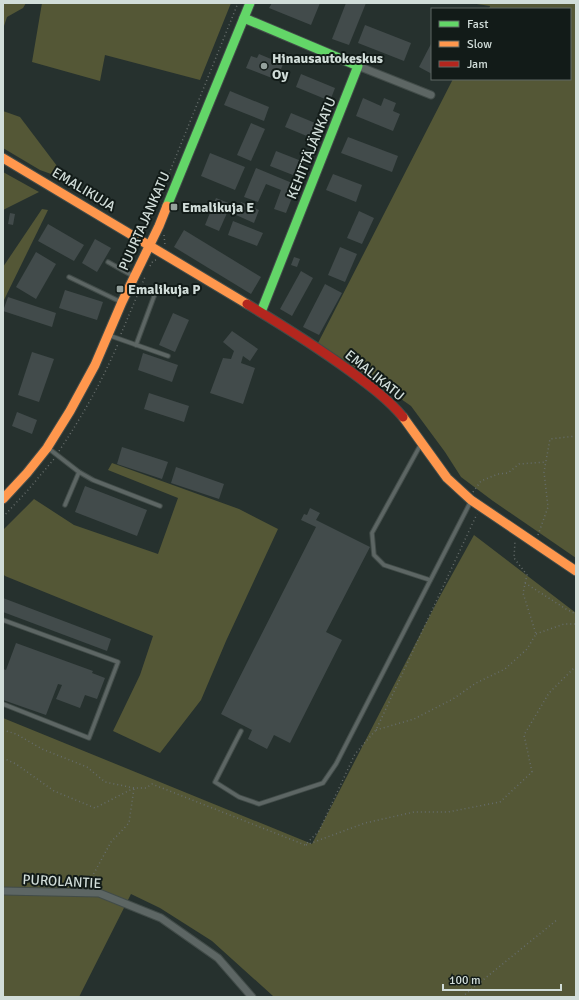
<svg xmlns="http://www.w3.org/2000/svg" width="579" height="1000" viewBox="0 0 579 1000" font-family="Signika,sans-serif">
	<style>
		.forest { fill: #545736 }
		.building { fill: #424b4b }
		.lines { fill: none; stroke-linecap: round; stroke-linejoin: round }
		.lane-casing { stroke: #424c49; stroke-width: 5.5 }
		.street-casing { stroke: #424c49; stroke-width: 9 }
		.fast-casing { stroke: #424c49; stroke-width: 11 }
		.slow-casing { stroke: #424c49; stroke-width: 11 }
		.jam-casing { stroke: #424c49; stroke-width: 11 }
		.path { stroke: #666d6b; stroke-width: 1.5; stroke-dasharray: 1 3; stroke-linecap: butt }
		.lane { stroke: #5d6664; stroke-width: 3.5 }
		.street { stroke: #5d6664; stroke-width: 7 }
		.fast { stroke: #63d668; stroke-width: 9 }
		.slow { stroke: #ff974d; stroke-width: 9 }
		.jam { stroke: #b3261e; stroke-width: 9 }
		.poi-dot { fill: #95a19d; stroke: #121b18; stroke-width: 1.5 }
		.labels { text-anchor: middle; stroke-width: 4; stroke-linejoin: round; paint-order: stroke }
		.poi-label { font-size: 14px; font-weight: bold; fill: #d1ddd9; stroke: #121b18; text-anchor: start }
		.street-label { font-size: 14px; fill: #d1ddd9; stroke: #121b18 }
	</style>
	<rect width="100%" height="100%" fill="#26312e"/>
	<g class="forest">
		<path d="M3 3H26L23 8 7 17 3 29Z"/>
		<path d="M42 3H231L200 80 105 55 100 81 32 62Z"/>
		<path d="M470 3H576V558L493 501 461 477 445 452 411 406 367 375 318 343 453 79H570V9H489L490 6Z"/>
		<path d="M3 111 20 117 57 166 51 174 40 170 3 148Z"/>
		<path d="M3 172 39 192 3 210Z"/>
		<path d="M42 209 48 210 3 302V267Z"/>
		<path d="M112 463 239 509 278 529 226 641 201 700 160 753 113 731 140 675 153 636 5 576 3 574V530L34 499 74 525 158 554 178 498 108 470Z"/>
		<path d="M474 535 576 613V997H272L273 996 212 941 160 908 131 894 79 997H3V718L312 844 439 598Z"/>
	</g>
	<g class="building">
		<path d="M272 3H320L311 25 269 8Z"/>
		<path d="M346 3H366L349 45 332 39Z"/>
		<path d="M365 25 411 43 404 61 358 43Z"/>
		<path d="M432 42V74L419 67Z"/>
		<path d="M259 54 283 64 277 80 246 68 251 56 257 58Z"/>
		<path d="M301 74 335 88 330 101 296 87Z"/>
		<path d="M230 91 269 107 264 121 224 105Z"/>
		<path d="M363 98 381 106 384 98 396 103 393 111 400 114 393 131 356 116Z"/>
		<path d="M291 113 320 125 314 139 285 127Z"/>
		<path d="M251 123 265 129 251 161 237 155Z"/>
		<path d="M348 137 398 156 392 172 341 153Z"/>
		<path d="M276 151 304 162 298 177 270 166Z"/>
		<path d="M210 153 245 167 235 190 201 176Z"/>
		<path d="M256 168 297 185 286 213 274 209 281 190 266 184 258 202 244 197Z"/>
		<path d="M333 174 362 185 356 202 326 190Z"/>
		<path d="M216 198 231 204 219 231 205 225Z"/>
		<path d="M241 202 259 210 254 223 236 215Z"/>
		<path d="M359 211 374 218 362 244 347 238Z"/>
		<path d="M10 213 15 214 13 225 8 224Z"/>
		<path d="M233 221 263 233 257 246 228 235Z"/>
		<path d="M48 224 84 245 74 261 38 241Z"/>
		<path d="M184 230 261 277 251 294 174 247Z"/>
		<path d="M95 239 111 248 97 272 82 263Z"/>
		<path d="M340 247 357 254 345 282 328 275Z"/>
		<path d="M36 252 56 264 36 299 16 287Z"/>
		<path d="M294 257 300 259 297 267 291 265Z"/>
		<path d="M301 271 313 278 292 316 280 309Z"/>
		<path d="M325 284 342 293 319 335 303 327Z"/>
		<path d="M65 290 103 302 97 320 59 308Z"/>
		<path d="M8 297 56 313 52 327 3 311Z"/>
		<path d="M173 313 189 320 175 352 159 345Z"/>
		<path d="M232 331 258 349 250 361 243 356 241 363 255 368 243 404 210 393 223 358 231 359 234 351 223 342Z"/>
		<path d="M32 352 54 359 39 402 18 395Z"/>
		<path d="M143 353 178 365 172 382 138 370Z"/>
		<path d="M149 393 189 406 184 422 144 409Z"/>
		<path d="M17 412 37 420 32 434 12 426Z"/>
		<path d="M122 447 168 462 162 479 117 464Z"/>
		<path d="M176 467 224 484 219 499 171 483Z"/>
		<path d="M85 486 147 510 137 536 75 512Z"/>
		<path d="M310 508 320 513 316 520 370 547 326 632 342 640 290 743 274 735 267 749 248 739 252 730 221 714 316 527 301 520 304 514 307 515Z"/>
		<path d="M3 598 111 639 107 651 3 612Z"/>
		<path d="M16 643 93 671 92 673 105 678 97 699 85 695 80 708 56 699 62 685 58 684 46 715 3 700V669L6 670Z"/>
	</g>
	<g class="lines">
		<defs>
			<g id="lane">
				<path d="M108 262 133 276"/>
				<path d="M69 277 121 302"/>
				<path d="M108 335 168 356"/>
				<path d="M136 345 156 291"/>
				<path d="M421 444 372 533 374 555 384 565 430 580"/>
				<path d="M48 448 79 472 93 480 160 506"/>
				<path d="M65 505 79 472"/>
				<path d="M3 620 118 662 89 738 3 704"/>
				<path d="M241 731 215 782 239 797 259 804 323 783 336 764 471 501"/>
			</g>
			<g id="street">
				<path d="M358 66 431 95"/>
				<path d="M3 891 99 893 161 918 218 958 252 997"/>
			</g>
			<g id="fast">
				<path d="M244 18 358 66 261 312"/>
				<path d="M167 206 250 3"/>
			</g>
			<g id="slow">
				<path d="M3 158 247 304"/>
				<path d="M403 417 447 478 471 500 576 571"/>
				<path d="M3 499 27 473 47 448 70 411 95 365 122 302 159 226 167 206"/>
			</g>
			<path id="jam" d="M247 304C282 325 317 347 350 371 369 385 388 399 403 417"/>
		</defs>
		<use href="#lane" class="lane-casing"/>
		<use href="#street" class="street-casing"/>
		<use href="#fast" class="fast-casing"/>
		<use href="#slow" class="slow-casing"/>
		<use href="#jam" class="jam-casing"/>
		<g class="path">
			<path d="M145 233 238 3"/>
			<path d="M164 235 165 245"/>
			<path d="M150 266 153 261 158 259"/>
			<path d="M121 334 145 277"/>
			<path d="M59 451C83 415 101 383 118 344"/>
			<path d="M473 492 481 481 498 474 508 473 519 464 546 462"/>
			<path d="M3 517 28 490 54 459"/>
			<path d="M538 535 548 507 544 472 550 439 576 436"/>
			<path d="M525 583 566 609 576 614"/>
			<path d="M536 634 564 624H576"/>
			<path d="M3 730 16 734 42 749 87 767 105 782 134 788H146L152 784 305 845 319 831 355 754 376 730 477 514"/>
			<path d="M376 730 414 719 453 699 476 683 505 669 527 649 536 634 523 593 527 575 514 558 515 541"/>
			<path d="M3 758 16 764 54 791 95 808 134 788"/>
			<path d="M306 845 365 823 414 812H448L500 802 532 772 524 735 549 693 576 666"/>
			<path d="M97 885 93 875 111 842 129 823 134 788"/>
			<path d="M462 997 558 919"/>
		</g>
		<use href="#lane" class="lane"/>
		<use href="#street" class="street"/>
		<use href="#fast" class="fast"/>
		<use href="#slow" class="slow"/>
		<use href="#jam" class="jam"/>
	</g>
	<g class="poi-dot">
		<circle cx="264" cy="66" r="4"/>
		<rect x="170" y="203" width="8" height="8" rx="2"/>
		<rect x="116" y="285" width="8" height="8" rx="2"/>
	</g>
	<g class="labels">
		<g class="poi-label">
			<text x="272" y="63">Hinausautokeskus<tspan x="272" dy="16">Oy</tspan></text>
			<text x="182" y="212">Emalikuja E</text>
			<text x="128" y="294">Emalikuja P</text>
		</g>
		<g class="street-label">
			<text transform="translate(311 148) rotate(-68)" y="5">KEHITTÄJÄNKATU</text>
			<text transform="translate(84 189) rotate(31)" y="5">EMALIKUJA</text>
			<text transform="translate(144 221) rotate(-66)" y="5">PUURTAJANKATU</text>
			<text transform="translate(375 375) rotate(39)" y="5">EMALIKATU</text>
			<text transform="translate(62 881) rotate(3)" y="5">PUROLANTIE</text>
		</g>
	</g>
	<rect width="579" height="1000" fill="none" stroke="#d1ddd9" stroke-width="8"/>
	<rect x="431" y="8" width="140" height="72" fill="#121b18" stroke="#5e6965"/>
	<rect x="439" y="21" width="20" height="6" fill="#63d668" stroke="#5e6965"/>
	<text x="467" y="28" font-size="12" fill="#d1ddd9">Fast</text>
	<rect x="439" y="41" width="20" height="6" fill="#ff974d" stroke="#5e6965"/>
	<text x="467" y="48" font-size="12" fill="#d1ddd9">Slow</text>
	<rect x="439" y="61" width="20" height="6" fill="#b3261e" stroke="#5e6965"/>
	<text x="467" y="68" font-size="12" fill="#d1ddd9">Jam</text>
	<path d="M443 984v6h118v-6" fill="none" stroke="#d1ddd9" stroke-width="2"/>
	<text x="449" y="984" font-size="12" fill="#d1ddd9" stroke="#121b18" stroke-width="3" paint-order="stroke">100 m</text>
</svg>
